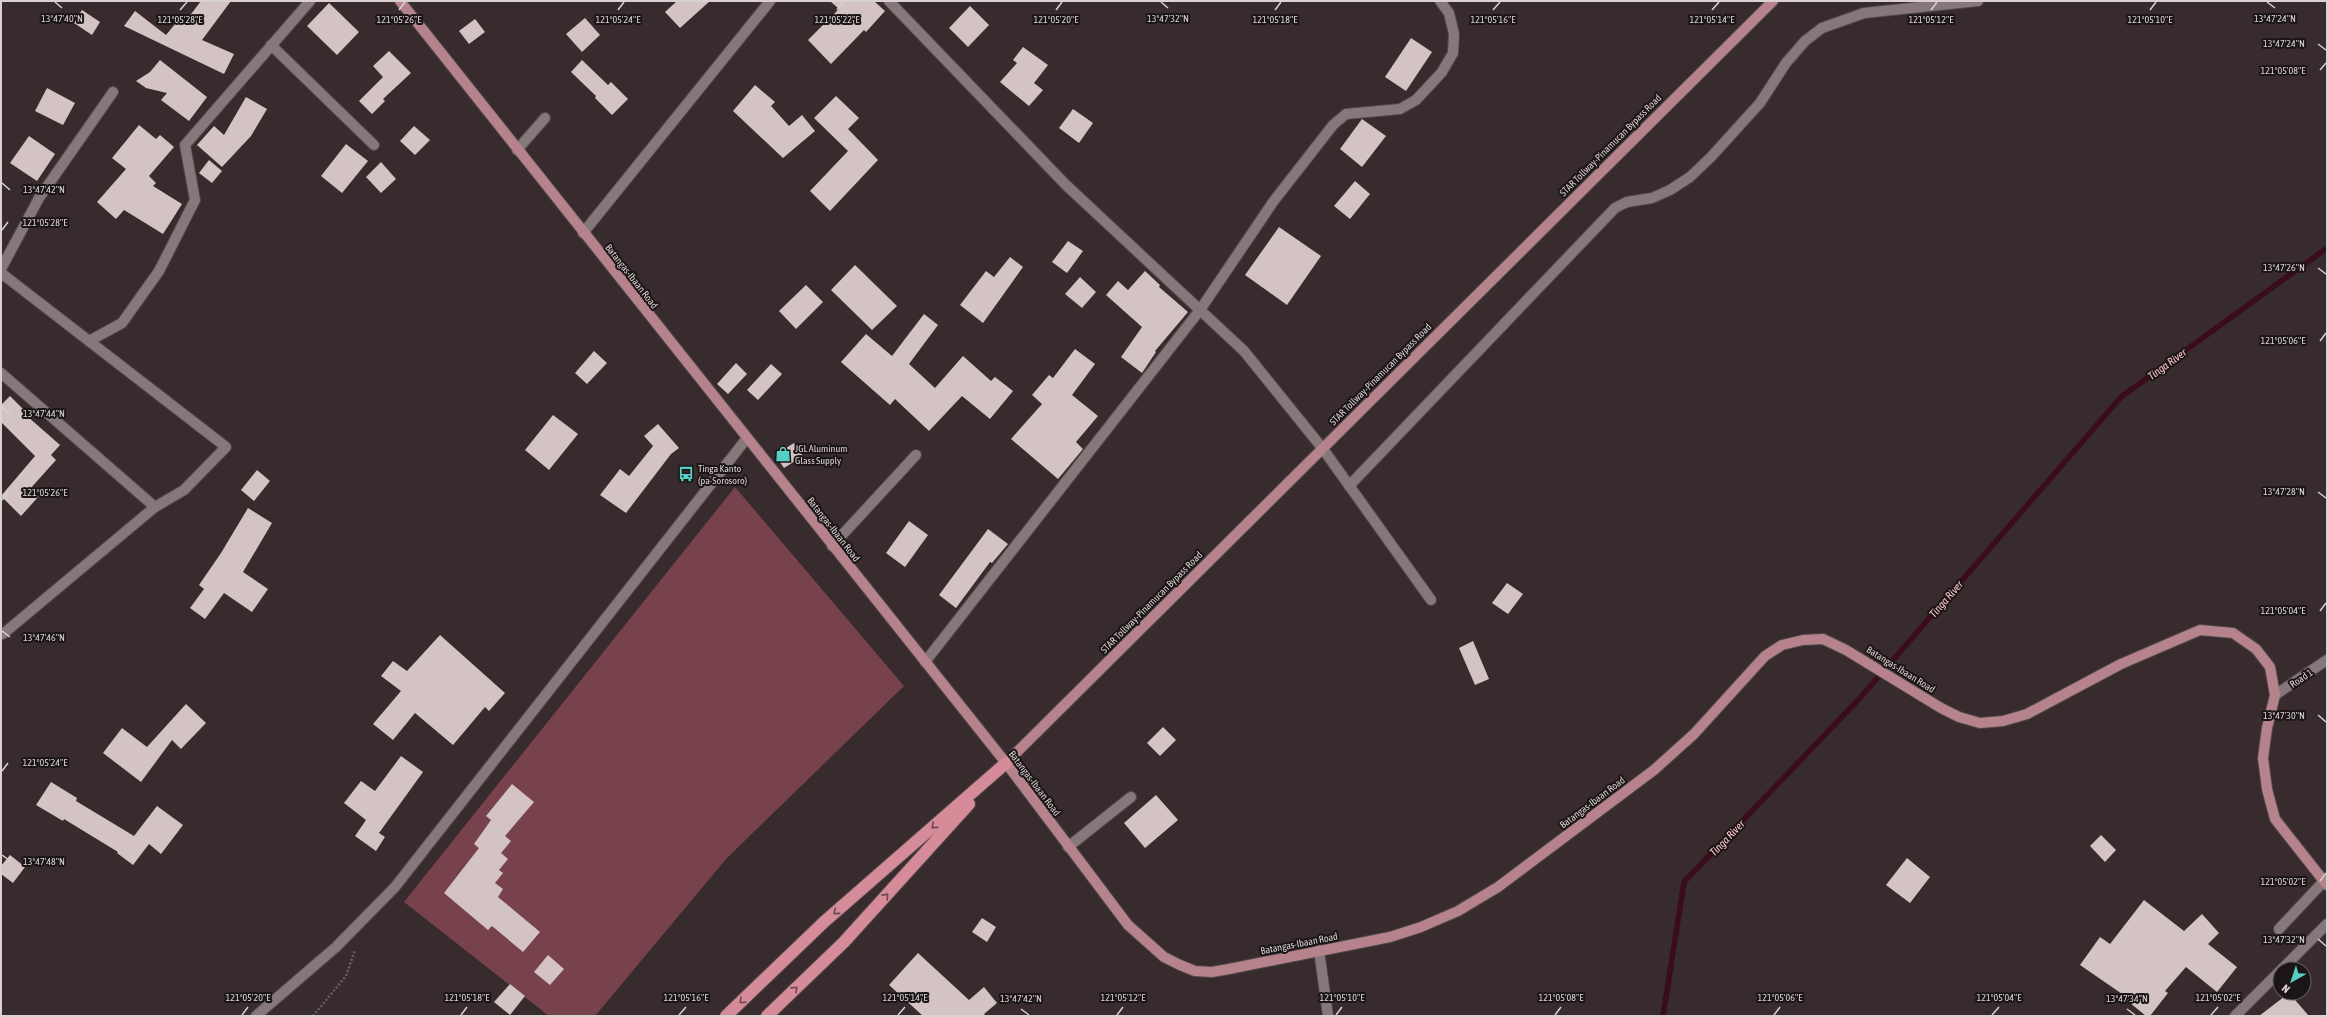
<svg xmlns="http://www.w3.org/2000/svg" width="2328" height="1017" viewBox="0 0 2328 1017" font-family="'Asap Condensed',sans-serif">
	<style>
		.forest { fill: #77424c }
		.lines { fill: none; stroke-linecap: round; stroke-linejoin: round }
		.stream { stroke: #3b0c19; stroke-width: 5.5 }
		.building { fill: #d3c3c5 }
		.minor-casing { stroke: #52494a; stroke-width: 12 }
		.major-casing { stroke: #52494a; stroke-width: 12 }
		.highway-casing { stroke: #52494a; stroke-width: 14 }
		.path { stroke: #685e5f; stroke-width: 2.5; stroke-dasharray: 2 2; stroke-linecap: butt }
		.minor { stroke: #86787a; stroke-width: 10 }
		.major { stroke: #b6838c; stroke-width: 10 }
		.highway { stroke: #d68b98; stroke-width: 12 }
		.oneway { stroke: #6f4a50 }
		.ticks { fill: none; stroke: #d9d1d2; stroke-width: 1.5 }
		.labels { text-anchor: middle; stroke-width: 4; stroke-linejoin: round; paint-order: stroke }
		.street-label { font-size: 10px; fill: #d9d1d2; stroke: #1b1516 }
		.poi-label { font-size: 10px; fill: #d9d1d2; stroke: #1b1516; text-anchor: start }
		.water-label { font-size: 11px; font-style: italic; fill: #fdc7cf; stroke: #1b1516 }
		.ticks-label { font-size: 10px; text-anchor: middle; fill: #d9d1d2; stroke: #1b1516; stroke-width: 4; stroke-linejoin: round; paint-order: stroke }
	</style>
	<rect width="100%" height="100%" fill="#372b2d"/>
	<path class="forest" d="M735 487 904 686 726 859 595 1016H549L404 902Z"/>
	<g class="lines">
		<path class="stream" d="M1663 1016 1684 882 1860 698 2121 397 2327 248"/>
	</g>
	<g class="building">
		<path d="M201 1H231L202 40 234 54 224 74 124 26 135 11 166 35 180 18 185 22Z"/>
		<path d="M677 1H710L680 28 665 12Z"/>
		<path d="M830 1H874L885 11 866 32 864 30 831 64 808 40 839 9Z"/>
		<path d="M329 3 359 32 337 55 307 26Z"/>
		<path d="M970 6 989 25 968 47 949 28Z"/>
		<path d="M82 10 100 22 92 35 74 23Z"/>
		<path d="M585 18 600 35 582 52 566 34Z"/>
		<path d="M475 19 485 32 469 44 459 31Z"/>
		<path d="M1411 38 1432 52 1406 91 1385 77Z"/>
		<path d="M1023 47 1048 65 1034 83 1043 90 1029 106 1000 82 1017 63 1013 60Z"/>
		<path d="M389 51 411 73 383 99 385 101 372 114 359 101 383 77 373 66Z"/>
		<path d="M160 60 207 97 189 121 161 100 167 93 146 88 136 81 150 72Z"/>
		<path d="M582 60 608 85 611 82 628 99 612 115 595 98 596 96 571 72Z"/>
		<path d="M755 85 775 102 771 106 789 126 802 115 815 131 783 158 733 111Z"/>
		<path d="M47 88 75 103 63 125 35 111Z"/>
		<path d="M836 96 859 118 848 129 878 160 830 211 810 191 848 151 814 118Z"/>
		<path d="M246 97 267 109 251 136 222 167 197 145 214 126 224 135Z"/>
		<path d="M1073 109 1093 123 1079 143 1059 128Z"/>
		<path d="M1362 119 1386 136 1362 167 1340 149Z"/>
		<path d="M139 125 156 139 160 135 174 147 149 176 156 183 153 186 182 204 163 234 124 210 116 219 97 202 126 169 112 158Z"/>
		<path d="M414 126 430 140 415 155 400 141Z"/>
		<path d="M29 136 55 154 37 181 10 163Z"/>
		<path d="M346 144 368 161 342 193 321 176Z"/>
		<path d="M209 160 222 171 212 183 199 173Z"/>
		<path d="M381 162 396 179 381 193 366 177Z"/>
		<path d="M1355 181 1370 194 1350 219 1334 206Z"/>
		<path d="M1279 227 1321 256 1287 305 1245 275Z"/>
		<path d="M1068 241 1083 251 1067 273 1052 262Z"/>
		<path d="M1010 257 1023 267 983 323 960 305 986 271 994 277Z"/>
		<path d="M855 265 897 306 872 330 831 290Z"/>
		<path d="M1145 271 1160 285 1159 287 1188 312 1155 351 1156 352 1142 373 1121 357 1142 327 1106 295 1118 281 1128 290Z"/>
		<path d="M1080 277 1096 292 1082 308 1065 294Z"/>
		<path d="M806 285 823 302 796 329 779 311Z"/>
		<path d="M924 314 938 325 909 364 935 388 963 356 991 381 995 377 1013 391 990 419 962 396 929 431 895 399 890 405 841 362 866 334 892 356Z"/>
		<path d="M1075 349 1095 364 1072 395 1098 416 1076 442 1083 449 1058 479 1011 439 1042 404 1032 395 1049 375 1053 378Z"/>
		<path d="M594 351 607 363 587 384 575 373Z"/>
		<path d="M736 363 747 374 728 394 717 384Z"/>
		<path d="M771 364 782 374 758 400 747 390Z"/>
		<path d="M10 396 28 414 27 416 60 445 51 455 56 460 30 489 39 496 21 516 1 496 35 456 1 422V405Z"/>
		<path d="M553 415 578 434 549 470 525 450Z"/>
		<path d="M658 424 679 448 671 454 626 513 600 495 620 469 629 476 653 446 644 436Z"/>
		<path d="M794 443 803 456 784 468 775 455Z"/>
		<path d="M257 470 270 481 254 501 241 490Z"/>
		<path d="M248 508 272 523 243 572 268 589 252 612 224 593 205 619 190 608 204 589 199 585 221 553Z"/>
		<path d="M909 521 928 535 905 567 886 553Z"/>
		<path d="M988 529 1008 544 992 563 990 562 956 608 939 595Z"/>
		<path d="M1507 583 1523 594 1508 614 1492 603Z"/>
		<path d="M440 635 505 693 489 711 485 707 453 745 415 713 393 740 373 724 401 691 381 676 393 661 407 671Z"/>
		<path d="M1473 641 1489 679 1475 685 1459 648Z"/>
		<path d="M186 704 206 723 181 749 172 740 141 782 103 753 122 728 147 747Z"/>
		<path d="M1163 727 1176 740 1160 756 1147 743Z"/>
		<path d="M401 756 423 772 379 833 385 837 376 851 355 836 366 820 344 803 361 781 375 791Z"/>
		<path d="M51 782 77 798 76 801 134 836 157 806 183 825 161 854 149 844 133 865 117 853 118 852 64 819 63 821 36 805Z"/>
		<path d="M512 784 534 802 505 836 511 841 501 853 508 859 499 870 503 873 495 883 503 889 498 897 540 932 523 952 492 926 488 930 444 893 479 848 474 844 491 820 486 816Z"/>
		<path d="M1156 795 1178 820 1145 848 1124 823Z"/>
		<path d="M2101 835 2116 850 2105 862 2090 846Z"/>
		<path d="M10 855 25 867 13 883 1 874V866Z"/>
		<path d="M1907 858 1930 877 1910 903 1886 885Z"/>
		<path d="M2144 900 2184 931 2202 914 2219 933 2208 944 2237 967 2217 992 2186 967 2165 991 2168 993 2150 1016H2146L2124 998 2125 996 2080 965 2100 937 2110 944Z"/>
		<path d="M982 918 996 927 987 942 972 932Z"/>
		<path d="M918 953 969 1000 984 987 997 1003 984 1014 986 1016H923L889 985Z"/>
		<path d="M548 955 564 969 550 985 534 972Z"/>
		<path d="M510 984 525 996 510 1015 494 1002Z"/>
		<path d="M2289 993 2309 1016H2259Z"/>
	</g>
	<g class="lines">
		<defs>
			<g id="minor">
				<path d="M889 1 1066 185 1244 351 1323 449 1431 600"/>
				<path d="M271 45 374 145"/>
				<path d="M517 150 545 118"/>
				<path d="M583 233 770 1"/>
				<path d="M1 269 39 198 113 92"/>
				<path d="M1 273 89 341"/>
				<path d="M1 373 155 507"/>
				<path d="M1349 486 1615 208 1627 202 1652 198 1670 190 1690 177 1711 157 1760 103 1786 63 1805 41 1822 28 1864 13 1978 1"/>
				<path d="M832 546 916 455"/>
				<path d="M3 634 155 507 184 490 226 447 89 341 122 323 159 271 195 200 185 145 310 1"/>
				<path d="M925 662 1200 310 1273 202 1333 125 1346 114 1400 109 1416 100 1442 72 1453 53 1454 34 1449 13 1440 1"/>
				<path d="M2275 695 2327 660"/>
				<path d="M1068 847 1131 797"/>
				<path d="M2279 929 2324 881"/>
				<path d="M1319 950 1328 1016"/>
				<path d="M2282 969 2327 924"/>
				<path d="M256 1016 336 947 395 887 747 438"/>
				<path d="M2235 1016 2280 971"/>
			</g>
			<g id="major">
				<path d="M400 1 1006 763 1128 925 1164 957 1180 965 1195 971 1212 972 1229 969 1390 937 1421 927 1458 911 1498 887 1654 770 1694 734 1765 656 1782 645 1803 640 1823 639 1846 650 1941 708 1959 717 1980 723 2003 721 2027 714 2121 664 2200 630 2233 633 2256 649 2270 667 2275 695 2267 728 2263 758 2267 789 2275 819 2327 885"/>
				<path d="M1006 763 1773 1"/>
			</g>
			<g id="highway">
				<path d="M726 1016 824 922 1006 763"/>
				<path d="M767 1016 844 942 969 804"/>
			</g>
		</defs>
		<use href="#minor" class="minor-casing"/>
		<use href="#major" class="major-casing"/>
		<use href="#highway" class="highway-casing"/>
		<path class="path" d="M313 1016 346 976 355 950"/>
		<use href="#minor" class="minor"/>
		<use href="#major" class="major"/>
		<use href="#highway" class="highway"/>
	</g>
	<defs><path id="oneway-chevron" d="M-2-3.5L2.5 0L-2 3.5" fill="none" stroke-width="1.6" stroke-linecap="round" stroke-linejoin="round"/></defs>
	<g class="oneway">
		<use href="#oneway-chevron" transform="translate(934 826) rotate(139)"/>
		<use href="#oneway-chevron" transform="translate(886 896) rotate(-48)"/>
		<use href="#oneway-chevron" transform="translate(836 912) rotate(139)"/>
		<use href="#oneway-chevron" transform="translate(795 989) rotate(-44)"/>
		<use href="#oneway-chevron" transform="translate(742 1001) rotate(136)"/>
	</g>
	<path class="ticks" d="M55 2 62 8M1161 2 1168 8M2267 2 2275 8M180 10 187 2M399 10 405 2M618 10 624 2M837 10 843 2M1056 10 1062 2M1275 10 1281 2M1493 10 1500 2M1712 10 1719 2M1931 10 1937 2M2150 10 2156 2M2318 44 2326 50M2320 70 2326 63M2 183 10 190M2 230 8 222M2318 268 2326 274M2320 341 2326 333M2 407 10 414M2318 492 2326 498M2 500 8 492M2320 611 2326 603M2 631 10 637M2318 715 2326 722M2 771 8 763M2 855 10 861M2320 881 2326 873M2318 939 2326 946M1021 1009 1029 1015M2127 1009 2135 1015M242 1015 248 1007M461 1015 467 1007M679 1015 686 1007M898 1015 905 1007M1117 1015 1123 1007M1336 1015 1342 1007M1555 1015 1561 1007M1774 1015 1780 1007M1992 1015 1999 1007M2211 1015 2218 1007"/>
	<defs>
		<symbol id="shop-bare" viewBox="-9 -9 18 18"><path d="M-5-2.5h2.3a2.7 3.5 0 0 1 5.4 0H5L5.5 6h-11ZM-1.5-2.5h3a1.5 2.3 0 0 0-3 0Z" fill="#55cec5" stroke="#1b1516" stroke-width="2.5" paint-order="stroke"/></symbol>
		<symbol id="bus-bare" viewBox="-9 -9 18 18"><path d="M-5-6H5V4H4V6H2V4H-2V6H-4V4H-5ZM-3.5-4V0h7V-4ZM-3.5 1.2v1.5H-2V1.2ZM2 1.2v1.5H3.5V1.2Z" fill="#55cec5" stroke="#1b1516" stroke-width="2.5" paint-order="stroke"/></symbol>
	</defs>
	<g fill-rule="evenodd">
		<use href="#shop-bare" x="772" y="443" width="22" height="22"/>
		<use href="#bus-bare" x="675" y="463" width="22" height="22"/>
	</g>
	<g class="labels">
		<g class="street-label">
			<text transform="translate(1610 145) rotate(-45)" y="4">STAR Tollway-Pinamucan Bypass Road</text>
			<text transform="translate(632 276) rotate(52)" y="4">Batangas-Ibaan Road</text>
			<text transform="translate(1380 374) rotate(-45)" y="4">STAR Tollway-Pinamucan Bypass Road</text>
			<text transform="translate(834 529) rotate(52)" y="4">Batangas-Ibaan Road</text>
			<text transform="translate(1151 602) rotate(-45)" y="4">STAR Tollway-Pinamucan Bypass Road</text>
			<text transform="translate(1901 669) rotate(32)" y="4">Batangas-Ibaan Road</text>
			<text transform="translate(2301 678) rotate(-34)" y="4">Road 1</text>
			<text transform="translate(1035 783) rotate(53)" y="4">Batangas-Ibaan Road</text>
			<text transform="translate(1592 802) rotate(-37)" y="4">Batangas-Ibaan Road</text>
			<text transform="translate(1299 943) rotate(-11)" y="4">Batangas-Ibaan Road</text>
		</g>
		<g class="poi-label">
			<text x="795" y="452">JGL Aluminum<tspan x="795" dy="12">Glass Supply</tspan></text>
			<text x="698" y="472">Tinga Kanto<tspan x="698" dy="12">(pa-Sorosoro)</tspan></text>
		</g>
		<g class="water-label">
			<text transform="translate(2167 364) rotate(-36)" y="4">Tinga River</text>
			<text transform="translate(1946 599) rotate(-49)" y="4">Tinga River</text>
			<text transform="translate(1727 838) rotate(-46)" y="4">Tinga River</text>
		</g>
	</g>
	<g class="ticks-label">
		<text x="62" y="22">13°47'40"N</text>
		<text x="1168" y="22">13°47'32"N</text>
		<text x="2275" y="22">13°47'24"N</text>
		<text x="180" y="23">121°05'28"E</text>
		<text x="399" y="23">121°05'26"E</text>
		<text x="618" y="23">121°05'24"E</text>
		<text x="837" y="23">121°05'22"E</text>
		<text x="1056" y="23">121°05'20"E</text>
		<text x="1275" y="23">121°05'18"E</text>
		<text x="1493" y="23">121°05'16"E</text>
		<text x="1712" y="23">121°05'14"E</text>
		<text x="1931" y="23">121°05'12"E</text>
		<text x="2150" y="23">121°05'10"E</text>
		<text x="2284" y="47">13°47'24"N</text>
		<text x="2283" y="74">121°05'08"E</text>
		<text x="44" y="193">13°47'42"N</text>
		<text x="45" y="226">121°05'28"E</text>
		<text x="2284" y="271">13°47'26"N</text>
		<text x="2283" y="344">121°05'06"E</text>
		<text x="44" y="417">13°47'44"N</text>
		<text x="2284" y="495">13°47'28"N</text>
		<text x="45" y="496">121°05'26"E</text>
		<text x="2283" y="614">121°05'04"E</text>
		<text x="44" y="641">13°47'46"N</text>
		<text x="2284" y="719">13°47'30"N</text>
		<text x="45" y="766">121°05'24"E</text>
		<text x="44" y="865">13°47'48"N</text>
		<text x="2283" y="885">121°05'02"E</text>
		<text x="2284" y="943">13°47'32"N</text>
		<text x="248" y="1001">121°05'20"E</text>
		<text x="467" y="1001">121°05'18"E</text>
		<text x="686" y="1001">121°05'16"E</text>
		<text x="905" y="1001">121°05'14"E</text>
		<text x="1123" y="1001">121°05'12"E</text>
		<text x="1342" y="1001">121°05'10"E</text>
		<text x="1561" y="1001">121°05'08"E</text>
		<text x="1780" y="1001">121°05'06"E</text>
		<text x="1999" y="1001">121°05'04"E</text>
		<text x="2218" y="1001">121°05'02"E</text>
		<text x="1021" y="1002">13°47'42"N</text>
		<text x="2127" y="1002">13°47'34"N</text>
	</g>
	<rect width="2328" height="1017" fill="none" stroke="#d9d1d2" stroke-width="4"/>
	<g transform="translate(2292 981) rotate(219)"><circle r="19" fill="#1b1516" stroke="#676061"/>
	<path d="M0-3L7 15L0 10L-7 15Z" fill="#55cec5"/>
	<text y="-6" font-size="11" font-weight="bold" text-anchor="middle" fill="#d9d1d2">N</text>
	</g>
</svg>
